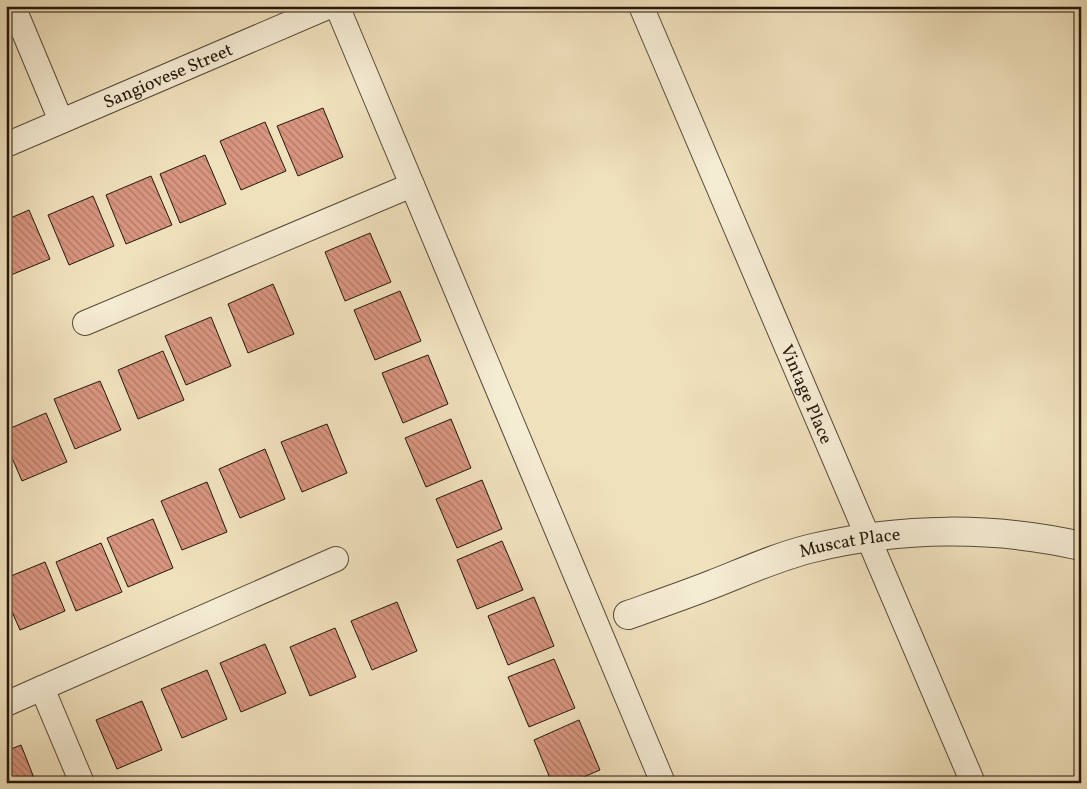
<svg xmlns="http://www.w3.org/2000/svg" width="1087" height="789" viewBox="0 0 1087 789" font-family="Vollkorn,serif">
	<style>
		.building { fill: url(#building-back-hatch); stroke: #24170a }
		.lines { fill: none; stroke-linecap: round; stroke-linejoin: round }
		.minor-casing { stroke: #574a37; stroke-width: 26 }
		.tertiary-casing { stroke: #574a37; stroke-width: 30 }
		.minor { stroke: #f5ecd4; stroke-width: 24 }
		.tertiary { stroke: #f5ecd4; stroke-width: 28 }
		.labels { text-anchor: middle; stroke-width: 4; stroke-linejoin: round; paint-order: stroke }
		.street-label { font-size: 18px; fill: #24170a; stroke: #f5ecd4 }
	</style>
	<defs>
		<pattern id="building-back-hatch" width="6" height="6" patternUnits="userSpaceOnUse" patternTransform="scale(1.25)"><rect width="6" height="6" fill="#d8957f"/><path d="M-1 5l2 2M0 0l6 6M5-1l2 2" fill="none" stroke="#af7966"/></pattern>
	</defs>
	<rect width="100%" height="100%" fill="#f0e1bd"/>
	<filter id="stains"><feTurbulence type="fractalNoise" baseFrequency=".004" numOctaves="4"/><feColorMatrix values="0 0 0 0 .2 0 0 0 0 .09 0 0 0 0 .02 0 0 0 .5 -.17"/></filter>
	<radialGradient id="worn" r=".72"><stop offset=".6" stop-color="#630" stop-opacity="0"/><stop offset="1" stop-color="#630" stop-opacity=".3"/></radialGradient>
	<g class="building">
		<path d="M323 108 343 157 298 176 277 126Z"/>
		<path d="M265 122 286 171 241 190 220 141Z"/>
		<path d="M205 155 226 204 180 223 160 174Z"/>
		<path d="M151 176 172 225 126 244 106 195Z"/>
		<path d="M93 196 114 246 69 265 48 215Z"/>
		<path d="M29 210 50 259 6 277V220Z"/>
		<path d="M370 233 391 282 345 301 325 252Z"/>
		<path d="M273 284 294 334 248 353 228 304Z"/>
		<path d="M400 291 421 341 375 360 354 310Z"/>
		<path d="M211 317 231 366 186 385 165 336Z"/>
		<path d="M163 351 184 400 138 419 118 370Z"/>
		<path d="M428 355 448 404 403 423 382 373Z"/>
		<path d="M100 381 121 430 75 449 54 399Z"/>
		<path d="M46 413 67 462 22 481 6 444V430Z"/>
		<path d="M451 419 471 468 426 487 405 438Z"/>
		<path d="M327 424 347 473 302 492 281 442Z"/>
		<path d="M265 449 285 499 240 518 219 469Z"/>
		<path d="M482 480 502 529 457 548 436 499Z"/>
		<path d="M207 482 227 532 182 550 161 501Z"/>
		<path d="M153 519 173 568 128 587 107 538Z"/>
		<path d="M502 541 523 590 477 609 457 560Z"/>
		<path d="M101 543 122 592 76 611 56 562Z"/>
		<path d="M45 562 65 611 20 630 6 598V578Z"/>
		<path d="M534 597 554 646 508 665 488 616Z"/>
		<path d="M397 602 417 651 372 670 351 621Z"/>
		<path d="M335 628 356 677 310 696 290 647Z"/>
		<path d="M265 644 286 693 241 712 220 663Z"/>
		<path d="M554 659 575 708 529 727 508 677Z"/>
		<path d="M207 670 227 719 182 738 161 689Z"/>
		<path d="M142 701 162 750 117 769 96 720Z"/>
		<path d="M579 720 600 770 569 783H552L534 740Z"/>
		<path d="M21 745 36 783H6V751Z"/>
	</g>
	<g class="lines">
		<defs>
			<g id="minor">
				<path d="M13 6 61 121"/>
				<path d="M337 6 663 783"/>
				<path id="s1" d="M641 6 973 783"/>
				<path id="s2" d="M6 145 330 6"/>
				<path d="M85 323 412 185"/>
				<path d="M42 688 336 559"/>
				<path d="M6 704 42 688 82 783"/>
			</g>
			<g id="tertiary">
				<path id="s3" d="M628 615C656 605 685 595 713 584 746 571 779 556 813 548 900 527 994 526 1081 546"/>
			</g>
		</defs>
		<use href="#minor" class="minor-casing"/>
		<use href="#tertiary" class="tertiary-casing"/>
		<use href="#minor" class="minor"/>
		<use href="#tertiary" class="tertiary"/>
	</g>
	<g class="labels">
		<g class="street-label">
			<text dy="6" stroke="none"><textPath href="#s2" startOffset="176">Sangiovese Street</textPath></text>
			<text dy="6" stroke="none"><textPath href="#s1" startOffset="422">Vintage Place</textPath></text>
			<text dy="6" stroke="none"><textPath href="#s3" startOffset="234">Muscat Place</textPath></text>
		</g>
	</g>
	<rect width="1087" height="789" fill="none" stroke="#f0e1bd" stroke-width="25"/>
	<rect x="8" y="8" width="1072" height="774" fill="none" stroke="#24170a" stroke-width="2.5"/>
	<rect x="12" y="12" width="1062" height="764" fill="none" stroke="#24170a"/>
	<rect width="100%" height="100%" filter="url(#stains)"/>
	<rect width="100%" height="100%" fill="url(#worn)"/>
</svg>
